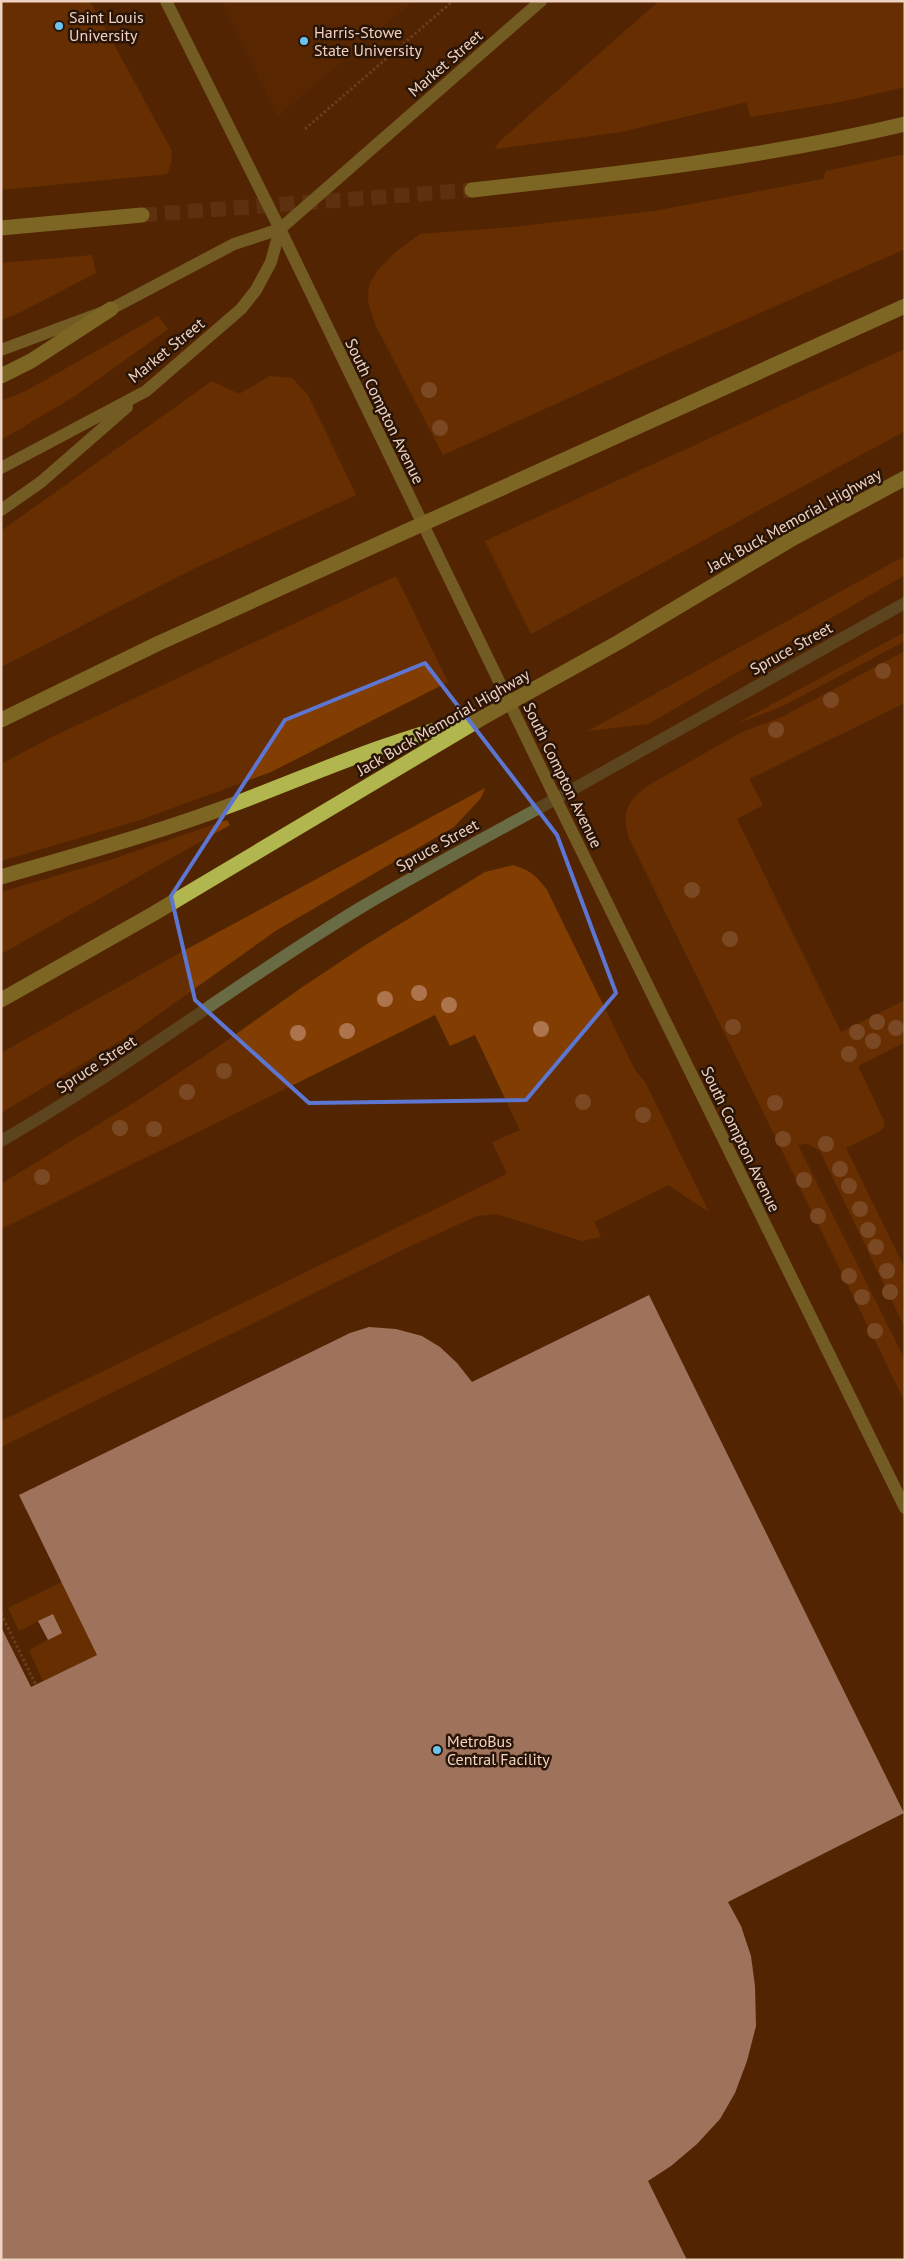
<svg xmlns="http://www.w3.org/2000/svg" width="906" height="2261" viewBox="0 0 906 2261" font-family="'PT Sans',sans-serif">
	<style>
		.built { fill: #612c02 }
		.green { fill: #823d02 }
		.building { fill: #fbd1c8 }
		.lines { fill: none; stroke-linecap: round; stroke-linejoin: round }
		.highway-tunnel { stroke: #6a3f1f; stroke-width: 15; stroke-dasharray: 15 8; stroke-linecap: butt }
		.path { stroke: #855d40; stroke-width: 3; stroke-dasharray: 2.5 2.5; stroke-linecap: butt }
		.minor { stroke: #686b44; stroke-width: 12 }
		.major { stroke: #9ca14c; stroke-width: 12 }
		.highway { stroke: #b1b64e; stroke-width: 15 }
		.tree { fill: #ad744e }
		.marked { fill: none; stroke: #5c76d1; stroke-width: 4; stroke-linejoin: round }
		.poi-dot { fill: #69c4f1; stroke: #291508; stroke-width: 2 }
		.labels { text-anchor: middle; stroke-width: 5; stroke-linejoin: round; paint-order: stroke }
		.poi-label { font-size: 16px; fill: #efd2c1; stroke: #291508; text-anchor: start }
		.street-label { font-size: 16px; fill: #efd2c1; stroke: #291508 }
	</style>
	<rect width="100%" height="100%" fill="#522502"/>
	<path class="built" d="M222 1H413L278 116Z"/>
	<g class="green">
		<path d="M1 1H90L172 151 171 164 167 174 1 190Z"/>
		<path d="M659 1H905V87L840 102 750 117 747 102 621 132 495 149 499 142Z"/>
		<path d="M905 154V249L644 364 443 455 375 324 368 301 369 285 378 270 397 251 420 234 512 227 654 211 823 179 826 171Z"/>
		<path d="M92 255 96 273 19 313 1 320V263Z"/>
		<path d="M158 316 168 329 75 396 1 440V401L26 391Z"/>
		<path d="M905 349V431L531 634 485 541Z"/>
		<path d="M270 376 292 378 308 395 356 495 193 569 1 667V531L212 381 239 394Z"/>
		<path d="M905 556V575L648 724 588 731Z"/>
		<path d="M396 576 448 682 271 772 140 820 1 861V764L54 736Z"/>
		<path d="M905 632V641L781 707 736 724Z"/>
		<path d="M905 651V703L749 779 763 805 737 819 841 1032 905 1000V1042L858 1066 884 1121V1127L880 1131 846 1148 905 1269V1328L820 1151 808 1144 798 1145 905 1360V1402L629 838C621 812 627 801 649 785L742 732 784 716Z"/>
		<path d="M485 788 481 798 454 827 277 930 128 1036 1 1113V1053L176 955Z"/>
		<path d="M227 820 230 825 1 954V892L107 861Z"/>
		<path d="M513 865C530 870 537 876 547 890L635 1070 645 1082 709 1212 668 1185 594 1222 601 1237 582 1241 497 1214 477 1216 404 1249 1 1447V1421L507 1174 492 1142 520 1130 475 1035 450 1046 435 1015 1 1229V1184L135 1102 212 1051 301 988 364 946 485 872Z"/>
		<path d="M62 1582 97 1655 43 1681 29 1650 62 1632 53 1614 19 1631 8 1608Z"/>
	</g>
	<g class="building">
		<path d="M649 1295 904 1813 728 1902 741 1926 751 1956 755 1986 756 2026 747 2061 735 2093 720 2119 697 2144 671 2166 648 2181 687 2260H1V1627L31 1687 97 1655 19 1495 350 1333 369 1327 396 1329 422 1336 440 1347 457 1363 472 1382Z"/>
		<path d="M53 1614 62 1633 48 1640 38 1621Z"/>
	</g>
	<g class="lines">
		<path class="highway-tunnel" d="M142 215 472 190"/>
		<g class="path">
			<path d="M305 129 453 1"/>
			<path d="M1 1614 36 1685"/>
		</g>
		<path class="minor" d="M1 1141C125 1070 238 982 360 908 425 869 492 834 559 797 674 733 789 668 905 603"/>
		<g class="major">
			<path d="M166 1 280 229 556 799 905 1508"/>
			<path d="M1 350 111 309 234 244 280 229 541 1"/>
			<path d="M1 468 146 391 241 309 256 290 271 262 280 229"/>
			<path d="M1 510 41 482 127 407"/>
		</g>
		<g class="highway">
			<path d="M472 190C617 174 763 158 905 124"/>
			<path d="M1 228 142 215"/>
			<path d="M1 376 31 361 111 309"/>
			<path d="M1 720 159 643 905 306"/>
			<path d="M1 877C80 854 160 832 237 803 313 774 389 740 469 721"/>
			<path d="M1 1000 153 914 482 718 619 642 790 540 905 478"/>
		</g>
	</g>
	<g class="tree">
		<circle cx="429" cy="390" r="8"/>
		<circle cx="440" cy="428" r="8"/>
		<circle cx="883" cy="671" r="8"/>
		<circle cx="831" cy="700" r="8"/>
		<circle cx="776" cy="730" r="8"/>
		<circle cx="692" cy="890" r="8"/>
		<circle cx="730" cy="939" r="8"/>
		<circle cx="419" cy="993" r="8"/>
		<circle cx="385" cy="999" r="8"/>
		<circle cx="449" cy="1005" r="8"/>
		<circle cx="877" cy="1022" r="8"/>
		<circle cx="733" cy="1027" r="8"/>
		<circle cx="896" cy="1028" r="8"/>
		<circle cx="541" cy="1029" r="8"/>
		<circle cx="347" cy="1031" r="8"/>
		<circle cx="857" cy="1032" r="8"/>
		<circle cx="298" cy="1033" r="8"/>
		<circle cx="873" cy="1041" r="8"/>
		<circle cx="849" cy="1054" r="8"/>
		<circle cx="224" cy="1071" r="8"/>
		<circle cx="187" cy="1092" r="8"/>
		<circle cx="583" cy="1102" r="8"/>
		<circle cx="775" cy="1103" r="8"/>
		<circle cx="643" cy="1115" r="8"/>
		<circle cx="120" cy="1128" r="8"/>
		<circle cx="154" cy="1129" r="8"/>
		<circle cx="783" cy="1139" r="8"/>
		<circle cx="826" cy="1144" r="8"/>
		<circle cx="840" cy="1169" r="8"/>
		<circle cx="42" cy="1177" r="8"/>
		<circle cx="804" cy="1180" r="8"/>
		<circle cx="849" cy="1186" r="8"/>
		<circle cx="860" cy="1209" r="8"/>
		<circle cx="818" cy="1216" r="8"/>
		<circle cx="868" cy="1230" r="8"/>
		<circle cx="876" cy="1247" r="8"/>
		<circle cx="887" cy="1271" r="8"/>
		<circle cx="849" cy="1276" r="8"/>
		<circle cx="890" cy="1292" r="8"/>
		<circle cx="862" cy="1297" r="8"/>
		<circle cx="875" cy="1331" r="8"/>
	</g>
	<path d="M0 0H906V2261H0ZM425 663 557 835 616 993 526 1100 309 1103 195 1000 171 896 285 720Z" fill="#522502" fill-opacity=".55" fill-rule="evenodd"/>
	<path class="marked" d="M425 663 557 835 616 993 526 1100 309 1103 195 1000 171 896 285 720Z"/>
	<g class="poi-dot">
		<circle cx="59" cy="26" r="5"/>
		<circle cx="304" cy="41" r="5"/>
		<circle cx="437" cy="1750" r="5"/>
	</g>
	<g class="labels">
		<g class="poi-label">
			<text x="69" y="23">Saint Louis<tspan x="69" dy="18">University</tspan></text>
			<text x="314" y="38">Harris-Stowe<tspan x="314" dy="18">State University</tspan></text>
			<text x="447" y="1747">MetroBus<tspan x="447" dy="18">Central Facility</tspan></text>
		</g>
		<g class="street-label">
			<text transform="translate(445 63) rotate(-41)" y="6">Market Street</text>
			<text transform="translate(166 350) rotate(-39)" y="6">Market Street</text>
			<text transform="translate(385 411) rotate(64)" y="6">South Compton Avenue</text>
			<text transform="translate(794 520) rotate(-29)" y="6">Jack Buck Memorial Highway</text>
			<text transform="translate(791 648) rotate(-29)" y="6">Spruce Street</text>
			<text transform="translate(443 722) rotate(-30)" y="6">Jack Buck Memorial Highway</text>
			<text transform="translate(563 775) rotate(64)" y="6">South Compton Avenue</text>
			<text transform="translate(437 845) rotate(-29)" y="6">Spruce Street</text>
			<text transform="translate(96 1064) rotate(-33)" y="6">Spruce Street</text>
			<text transform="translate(741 1139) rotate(64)" y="6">South Compton Avenue</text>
		</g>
	</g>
	<rect width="906" height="2261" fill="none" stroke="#efd2c1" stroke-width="5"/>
</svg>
